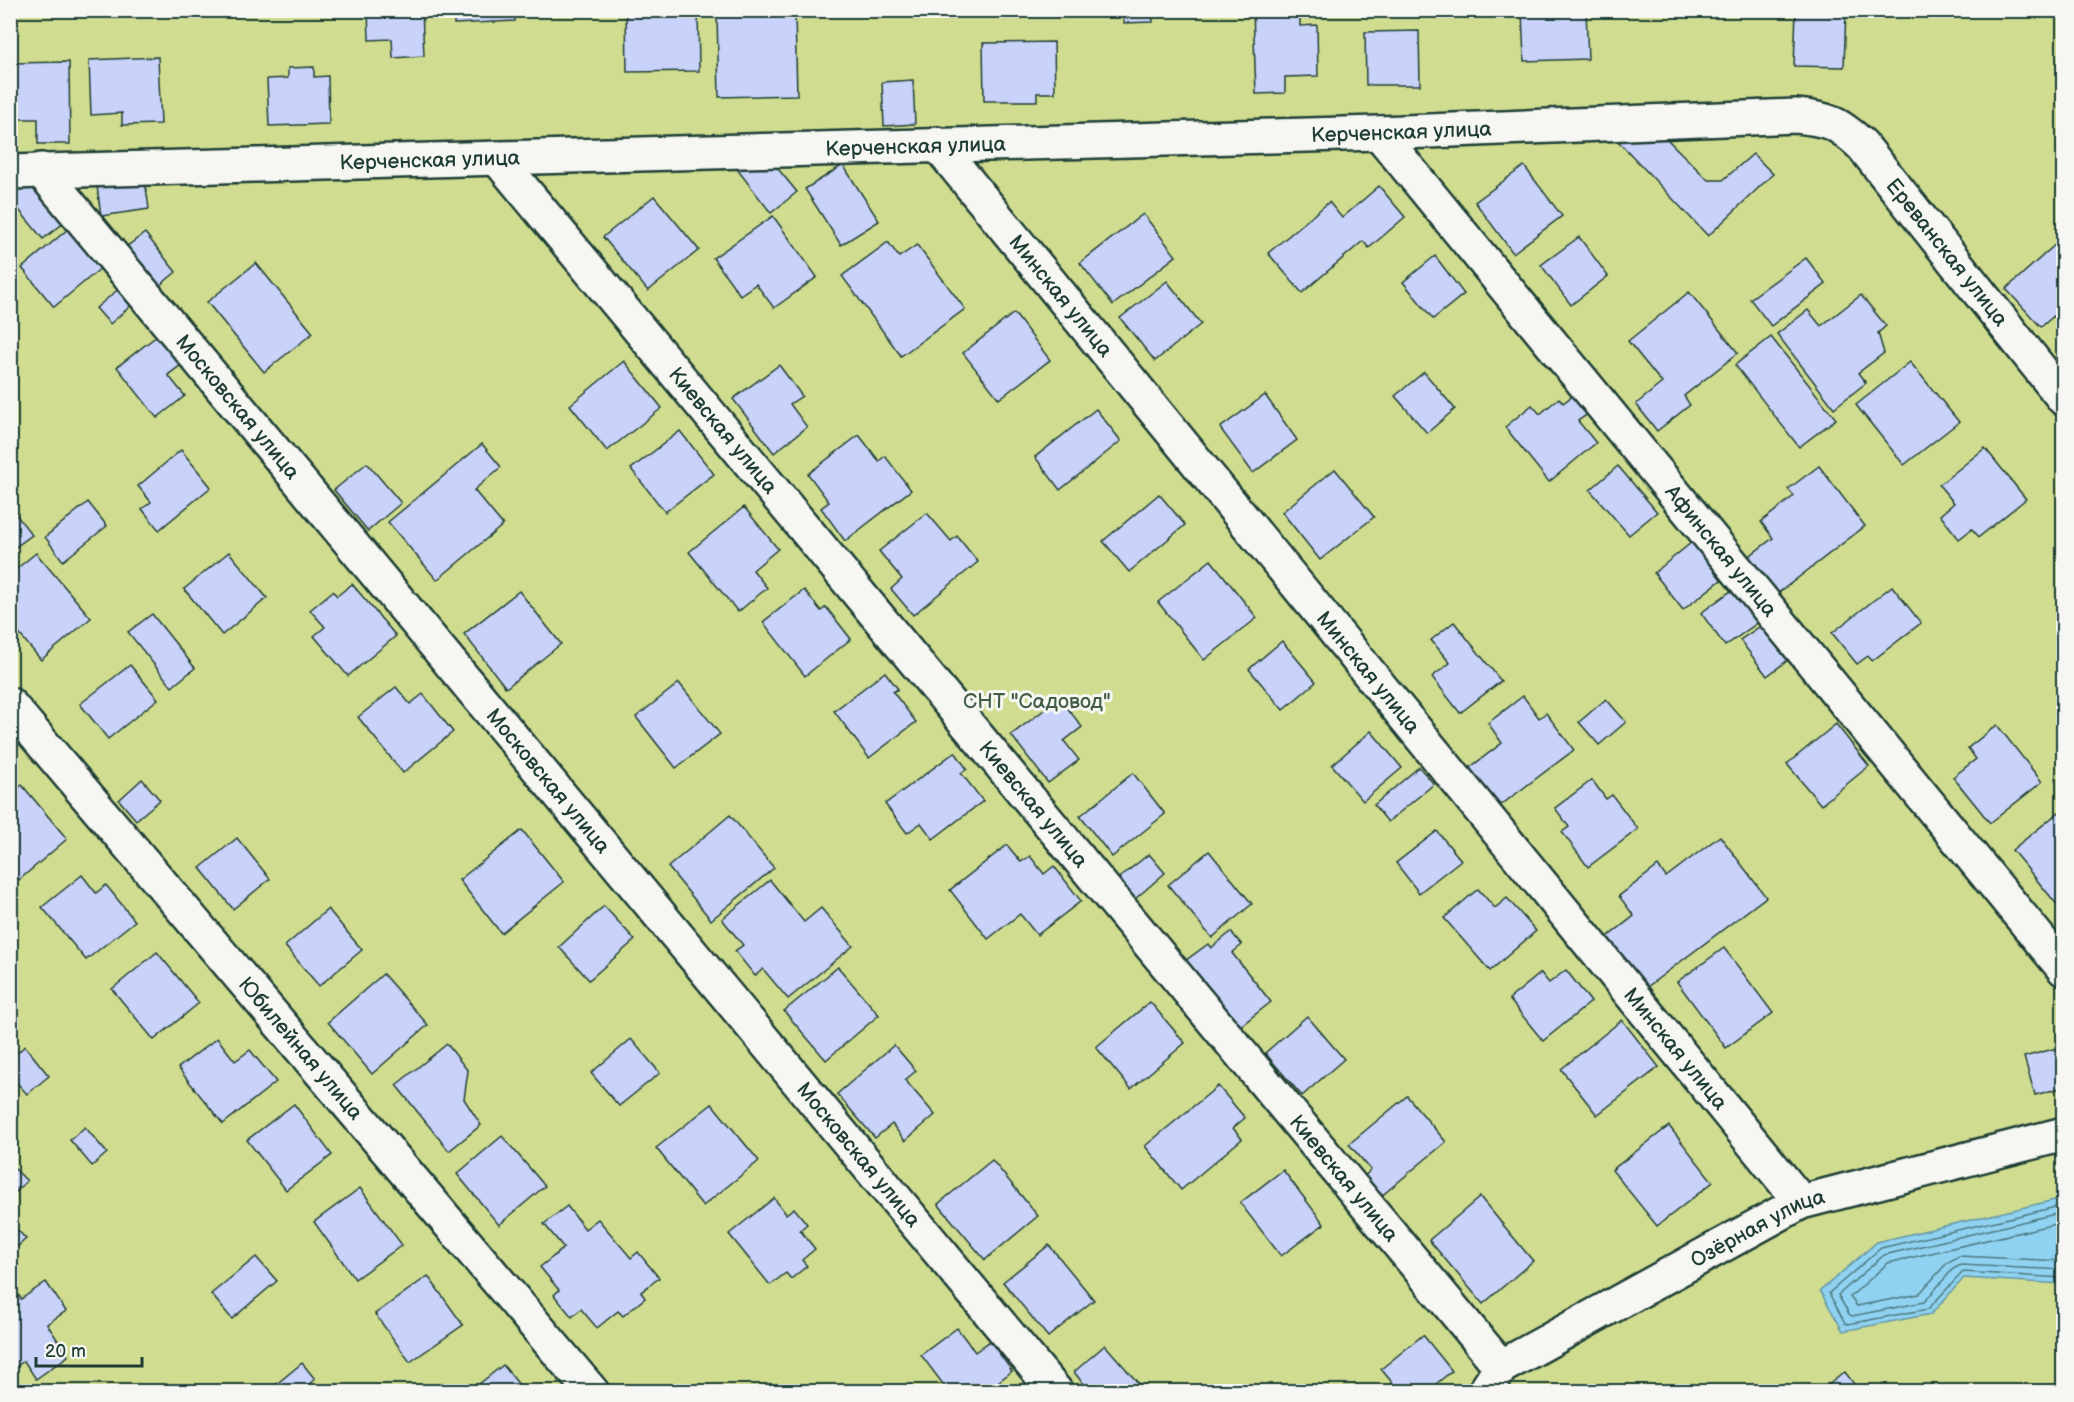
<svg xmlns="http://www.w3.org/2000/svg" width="2074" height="1402" viewBox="0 0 2074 1402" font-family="'Balsamiq Sans',sans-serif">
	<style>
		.green { fill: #d0dd90; stroke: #788d62; stroke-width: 1.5 }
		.water { fill: #90d2f1; stroke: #6396a5; stroke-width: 1.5 }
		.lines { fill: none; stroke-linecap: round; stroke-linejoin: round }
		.shore { stroke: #4c7980; stroke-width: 1.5 }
		.building { fill: #c9d2f9; stroke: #1f3d34; stroke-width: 1.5 }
		.minor-casing { stroke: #1f3d34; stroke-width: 38 }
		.minor { stroke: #f6f6f2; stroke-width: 33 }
		.labels { text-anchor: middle; stroke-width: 6; stroke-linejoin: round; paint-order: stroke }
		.street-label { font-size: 21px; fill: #1f3d34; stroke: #f6f6f2 }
		.park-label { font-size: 21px; fill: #425d46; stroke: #f6f6f2 }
	</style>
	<rect width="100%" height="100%" fill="#f6f6f2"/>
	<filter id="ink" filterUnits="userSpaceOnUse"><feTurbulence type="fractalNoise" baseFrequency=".0167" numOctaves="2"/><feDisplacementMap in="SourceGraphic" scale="12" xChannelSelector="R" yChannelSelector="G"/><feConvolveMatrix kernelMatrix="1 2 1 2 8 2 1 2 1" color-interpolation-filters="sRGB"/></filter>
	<g filter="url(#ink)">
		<rect class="green" x="11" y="11" width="2052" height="1380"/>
		<path class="water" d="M2063 1198V1284L1964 1278 1931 1314 1843 1331 1820 1291 1877 1242Z"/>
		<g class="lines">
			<g class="shore">
				<path d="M2064 1205 1881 1248 1829 1293 1845 1323 1848 1324 1928 1309 1963 1272 2064 1278"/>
				<path d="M2064 1212 1884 1255 1838 1295 1849 1314 1852 1316 1924 1302 1953 1269 1961 1265 2064 1270"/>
				<path d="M2064 1222 1888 1263 1850 1297 1857 1306 1919 1294 1947 1263 1959 1256 2064 1261"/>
			</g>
		</g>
		<g class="building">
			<path d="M368 10H422L424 56 393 58 392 39 369 40Z"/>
			<path d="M454 10H515V21L454 24Z"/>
			<path d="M626 10H698L699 71 627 72Z"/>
			<path d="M1072 10H1152L1153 22 1124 23V12L1072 13Z"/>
			<path d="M1253 10H1300V26L1317 25 1318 76 1285 77V93L1256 94Z"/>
			<path d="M1522 10H1586L1588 59 1524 61Z"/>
			<path d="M1796 10H1846L1844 67 1794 66Z"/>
			<path d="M795 14 797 95 719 97 717 16Z"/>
			<path d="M1419 31 1420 85H1366L1365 32Z"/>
			<path d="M1054 42 1055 93H1037V101H984L983 43Z"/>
			<path d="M158 57 161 124 122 125V113L91 115 89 60Z"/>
			<path d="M69 62 70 144H38V119H10V63Z"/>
			<path d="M314 67V77L328 76 329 124 269 126 267 79 288 78V68Z"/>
			<path d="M913 80 915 124 884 126 882 82Z"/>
			<path d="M1659 131 1708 180H1723L1753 154 1773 174 1708 236 1617 140Z"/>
			<path d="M770 159 797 192 771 213 730 160Z"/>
			<path d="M843 165 879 221 841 245 805 189Z"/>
			<path d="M1524 166 1562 216 1513 253 1475 202Z"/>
			<path d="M32 180 65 222 43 239 10 199V196Z"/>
			<path d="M145 180 149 209 101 216 97 186Z"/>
			<path d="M1379 186 1405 217 1369 248 1363 241 1302 293 1268 253 1329 202 1342 218Z"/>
			<path d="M654 196 699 250 648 291 603 237Z"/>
			<path d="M1143 214 1176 256 1113 305 1080 263Z"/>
			<path d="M773 216 817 277 774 308 756 284 740 295 713 258Z"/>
			<path d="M68 229 101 268 54 307 22 268Z"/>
			<path d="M145 233 176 272 158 287 126 247Z"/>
			<path d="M1579 237 1608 276 1571 305 1541 265Z"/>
			<path d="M2059 241 2064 246V307L2041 327 2006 289Z"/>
			<path d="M888 242 899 257 917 245 965 309 901 356 842 276Z"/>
			<path d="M1435 256 1464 294 1433 319 1403 282Z"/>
			<path d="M1806 258 1826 284 1771 326 1750 299Z"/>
			<path d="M256 263 313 333 264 372 207 302Z"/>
			<path d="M1167 281 1201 324 1155 361 1120 318Z"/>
			<path d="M121 287 134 303 110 324 96 308Z"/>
			<path d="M1689 292 1738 353 1684 396 1690 405 1657 431 1636 404 1662 383 1628 341Z"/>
			<path d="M1861 295 1886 326 1878 333 1884 353 1858 373 1866 383 1834 408 1777 334 1808 310 1821 326Z"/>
			<path d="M1014 313 1050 360 999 399 963 353Z"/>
			<path d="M162 332 185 362 168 375 185 396 157 418 117 367Z"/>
			<path d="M1771 337 1836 419 1799 447 1735 365Z"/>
			<path d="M624 361 662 408 607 451 570 405Z"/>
			<path d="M1910 362 1959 422 1904 465 1856 405Z"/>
			<path d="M779 365 802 396 790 404 807 427 774 453 733 399Z"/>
			<path d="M1424 372 1455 409 1427 433 1395 396Z"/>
			<path d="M1265 395 1297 440 1253 473 1220 428Z"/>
			<path d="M1574 395 1589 413 1578 421 1596 443 1549 482 1505 427 1532 405 1540 414 1559 398 1563 403Z"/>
			<path d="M1096 409 1121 441 1060 490 1035 457Z"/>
			<path d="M680 431 714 474 665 512 631 469Z"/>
			<path d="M859 435 879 461 885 456 911 490 845 541 821 508 829 502 808 474Z"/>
			<path d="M482 444 501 467 474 490 503 525 437 580 388 522Z"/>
			<path d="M1985 448 2026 499 1979 537 1972 529 1959 539 1940 515 1954 503 1939 485Z"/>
			<path d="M181 450 211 487 159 530 142 509 151 502 138 486Z"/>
			<path d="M367 463 401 503 368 531 334 490Z"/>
			<path d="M1618 466 1657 512 1629 535 1590 490Z"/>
			<path d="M1819 466 1865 526 1777 594 1748 557 1773 538 1761 522 1794 496 1788 489Z"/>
			<path d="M1335 469 1374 517 1320 560 1282 512Z"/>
			<path d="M1159 494 1185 525 1129 572 1103 541Z"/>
			<path d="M88 502 107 526 63 561 45 537Z"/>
			<path d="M10 507 32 535 10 551Z"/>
			<path d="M744 507 778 549 753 570 767 588 738 612 689 552Z"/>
			<path d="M927 513 951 541 957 536 978 562 913 615 891 589 902 579 879 551Z"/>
			<path d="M1697 538 1726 576 1683 610 1654 573Z"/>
			<path d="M229 552 267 598 222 635 184 589Z"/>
			<path d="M36 553 91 618 41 660 10 623V574Z"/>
			<path d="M1211 560 1257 618 1204 660 1158 602Z"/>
			<path d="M352 584 396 636 348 676 314 636 325 627 310 610 333 591 337 596Z"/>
			<path d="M1892 586 1921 623 1872 661 1868 656 1857 664 1832 633Z"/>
			<path d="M1735 588 1760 621 1725 646 1701 613Z"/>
			<path d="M804 590 821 611 826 607 851 639 805 676 763 622Z"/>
			<path d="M519 591 561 644 506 688 464 634Z"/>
			<path d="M152 614 195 668 172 687 128 632Z"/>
			<path d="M1454 622 1501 681 1460 713 1432 677 1450 663 1431 640Z"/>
			<path d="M1762 625 1788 660 1767 676 1740 640Z"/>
			<path d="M1282 641 1316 682 1283 710 1249 669Z"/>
			<path d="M130 665 158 699 108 739 80 704Z"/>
			<path d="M885 672 898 689 893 692 916 722 869 758 834 711Z"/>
			<path d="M679 683 720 734 676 768 636 717Z"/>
			<path d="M396 687 410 704 423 694 453 732 403 773 358 717Z"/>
			<path d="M1523 696 1539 718 1546 713 1574 750 1493 811 1464 772 1502 743 1488 723Z"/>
			<path d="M1060 698 1082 727 1064 741 1079 760 1048 783 1011 735Z"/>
			<path d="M1606 699 1626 722 1599 745 1579 722Z"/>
			<path d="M1836 724 1869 766 1821 805 1787 764Z"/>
			<path d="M1997 725 2042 782 1990 823 1953 777 1976 759 1968 748Z"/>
			<path d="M1371 731 1402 768 1363 801 1332 765Z"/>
			<path d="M955 752 967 769 961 773 983 801 933 839 921 823 907 833 885 804Z"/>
			<path d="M1419 767 1434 784 1388 822 1374 805Z"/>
			<path d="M1133 773 1165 814 1112 857 1080 816Z"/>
			<path d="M142 779 160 800 136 820 119 800Z"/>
			<path d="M1592 780 1606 799 1612 795 1638 829 1588 867 1562 832 1569 827 1555 808Z"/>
			<path d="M22 785 67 839 19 880 10 870V794Z"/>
			<path d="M2059 812 2064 818V904L2059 907 2012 850Z"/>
			<path d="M730 815 774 868 711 920 668 867Z"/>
			<path d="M522 830 564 882 501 933 459 880Z"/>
			<path d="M1437 831 1461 860 1419 893 1396 863Z"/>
			<path d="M1720 836 1766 897 1643 990 1605 939 1634 916 1619 896 1658 866 1666 877Z"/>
			<path d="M237 838 270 879 233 909 200 868Z"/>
			<path d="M1007 845 1021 862 1030 856 1044 874 1054 866 1081 901 1037 935 1020 914 988 939 950 890Z"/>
			<path d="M1209 851 1252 904 1212 938 1168 885Z"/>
			<path d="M1149 854 1165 873 1135 899 1119 878Z"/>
			<path d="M82 875 96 893 106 885 135 921 86 960 42 907Z"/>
			<path d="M770 880 804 922 821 908 853 946 788 999 763 969 755 976 735 951 743 945 722 919Z"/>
			<path d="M1478 889 1495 908 1507 898 1536 931 1490 971 1444 918Z"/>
			<path d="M604 906 635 940 589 980 559 947Z"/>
			<path d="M328 909 362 950 319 986 285 946Z"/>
			<path d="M1231 932 1242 945 1232 953 1271 1002 1238 1028 1185 961 1208 944 1211 948Z"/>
			<path d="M1724 948 1773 1013 1726 1048 1677 982Z"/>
			<path d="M157 952 199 1003 154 1040 112 989Z"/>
			<path d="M838 967 879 1015 826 1060 784 1011Z"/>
			<path d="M1566 970 1591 1002 1543 1041 1509 999 1541 973 1549 983Z"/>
			<path d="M383 974 428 1025 372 1074 328 1022Z"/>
			<path d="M1150 1002 1185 1043 1131 1089 1096 1047Z"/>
			<path d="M1307 1016 1344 1059 1302 1096 1265 1053Z"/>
			<path d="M1622 1020 1659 1067 1597 1115 1561 1069Z"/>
			<path d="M217 1038 235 1061 250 1050 276 1082 223 1124 178 1068Z"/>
			<path d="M631 1039 660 1073 619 1106 591 1073Z"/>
			<path d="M447 1044 468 1071 464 1099 481 1125 449 1151 396 1085Z"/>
			<path d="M894 1045 916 1071 905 1080 935 1115 905 1141 892 1124 875 1138 837 1094Z"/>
			<path d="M25 1046 49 1076 27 1094 10 1075V1059Z"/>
			<path d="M2064 1046V1087L2035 1095 2024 1057Z"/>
			<path d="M1218 1086 1245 1118 1233 1128 1242 1139 1181 1190 1145 1146Z"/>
			<path d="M1407 1096 1446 1142 1379 1198 1362 1178 1371 1170 1349 1144Z"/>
			<path d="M294 1104 332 1155 286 1190 247 1140Z"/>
			<path d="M712 1104 759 1161 703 1206 656 1148Z"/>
			<path d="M1669 1126 1713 1182 1657 1226 1612 1170Z"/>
			<path d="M85 1127 107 1153 92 1166 70 1140Z"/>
			<path d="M502 1136 545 1186 499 1225 457 1174Z"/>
			<path d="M992 1160 1038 1216 985 1260 938 1204Z"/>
			<path d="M10 1164 27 1181 10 1198Z"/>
			<path d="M1283 1170 1324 1224 1281 1256 1240 1203Z"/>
			<path d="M360 1188 402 1245 355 1279 314 1222Z"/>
			<path d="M1480 1197 1533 1261 1483 1304 1429 1240Z"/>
			<path d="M774 1198 786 1214 794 1208 807 1224 800 1230 815 1249 802 1260 807 1266 791 1279 786 1273 770 1285 729 1234Z"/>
			<path d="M567 1206 585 1229 598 1219 631 1258 638 1252 659 1278 641 1292 645 1298 623 1316 618 1311 597 1328 581 1309 572 1317 554 1295 559 1290 540 1267 564 1248 544 1224Z"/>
			<path d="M10 1222 26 1239 10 1253Z"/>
			<path d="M1049 1245 1094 1300 1048 1337 1003 1282Z"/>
			<path d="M256 1257 277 1281 232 1319 211 1294Z"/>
			<path d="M428 1276 463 1325 410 1362 375 1314Z"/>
			<path d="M46 1282 66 1311 47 1324 68 1356 36 1379 24 1361 10 1371V1290L14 1288 21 1299Z"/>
			<path d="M957 1328 975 1352 990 1341 1012 1371 985 1392H949L921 1355Z"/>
			<path d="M1423 1335 1452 1371 1426 1392H1400L1381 1369Z"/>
			<path d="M1105 1345 1146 1392H1090L1074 1372Z"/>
			<path d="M302 1363 315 1379 300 1392H276L273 1387Z"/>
			<path d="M503 1365 525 1392H469Z"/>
			<path d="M1845 1372 1860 1392H1819Z"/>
		</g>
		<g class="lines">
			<defs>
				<g id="minor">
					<path id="s1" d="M1379 133 2064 969"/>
					<path id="s2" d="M937 144 1801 1202"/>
					<path id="s3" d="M497 158 1501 1367"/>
					<path id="s4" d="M41 170 1056 1392"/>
					<path id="s5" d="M10 172 1379 133 1796 116C1829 119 1838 123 1862 145L2064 399"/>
					<path id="s6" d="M10 705 592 1392"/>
					<path id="s7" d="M1485 1392 1501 1367 1801 1202 2064 1134"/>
				</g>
			</defs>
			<use href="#minor" class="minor-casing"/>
			<use href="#minor" class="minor"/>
		</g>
	</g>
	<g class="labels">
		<g class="street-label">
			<text dy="7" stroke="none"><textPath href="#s5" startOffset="1392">Керченская улица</textPath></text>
			<text dy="7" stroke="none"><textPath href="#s5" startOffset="906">Керченская улица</textPath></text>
			<text dy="7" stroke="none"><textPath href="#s5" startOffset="420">Керченская улица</textPath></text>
			<text dy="7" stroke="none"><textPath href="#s5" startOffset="1998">Ереванская улица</textPath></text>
			<text dy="7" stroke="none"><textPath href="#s2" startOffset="196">Минская улица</textPath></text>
			<text dy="7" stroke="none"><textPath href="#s4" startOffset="308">Московская улица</textPath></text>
			<text dy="7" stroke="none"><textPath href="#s3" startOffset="354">Киевская улица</textPath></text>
			<text dy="7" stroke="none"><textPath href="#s1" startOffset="540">Афинская улица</textPath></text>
			<text dy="7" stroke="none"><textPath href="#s2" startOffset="682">Минская улица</textPath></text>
			<text dy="7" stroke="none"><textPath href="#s4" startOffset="794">Московская улица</textPath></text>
			<text dy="7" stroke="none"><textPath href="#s3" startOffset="840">Киевская улица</textPath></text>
			<text dy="7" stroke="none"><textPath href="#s6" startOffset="450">Юбилейная улица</textPath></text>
			<text dy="7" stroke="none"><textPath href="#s2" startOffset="1168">Минская улица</textPath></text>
			<text dy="7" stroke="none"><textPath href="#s4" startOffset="1280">Московская улица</textPath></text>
			<text dy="7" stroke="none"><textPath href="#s3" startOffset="1326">Киевская улица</textPath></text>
			<text dy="7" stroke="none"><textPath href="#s7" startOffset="322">Озёрная улица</textPath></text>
		</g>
		<g class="park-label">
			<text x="1037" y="708">СНТ "Садовод"</text>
		</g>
	</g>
	<rect width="2074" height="1402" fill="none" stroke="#f6f6f2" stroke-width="36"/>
	<rect x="18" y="18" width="2038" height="1366" fill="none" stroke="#1f3d34" stroke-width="2" filter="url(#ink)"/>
	<path d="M36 1357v9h106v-9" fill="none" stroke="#1f3d34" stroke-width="3"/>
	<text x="45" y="1357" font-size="18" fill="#1f3d34" stroke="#f6f6f2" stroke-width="4.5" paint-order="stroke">20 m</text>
</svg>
